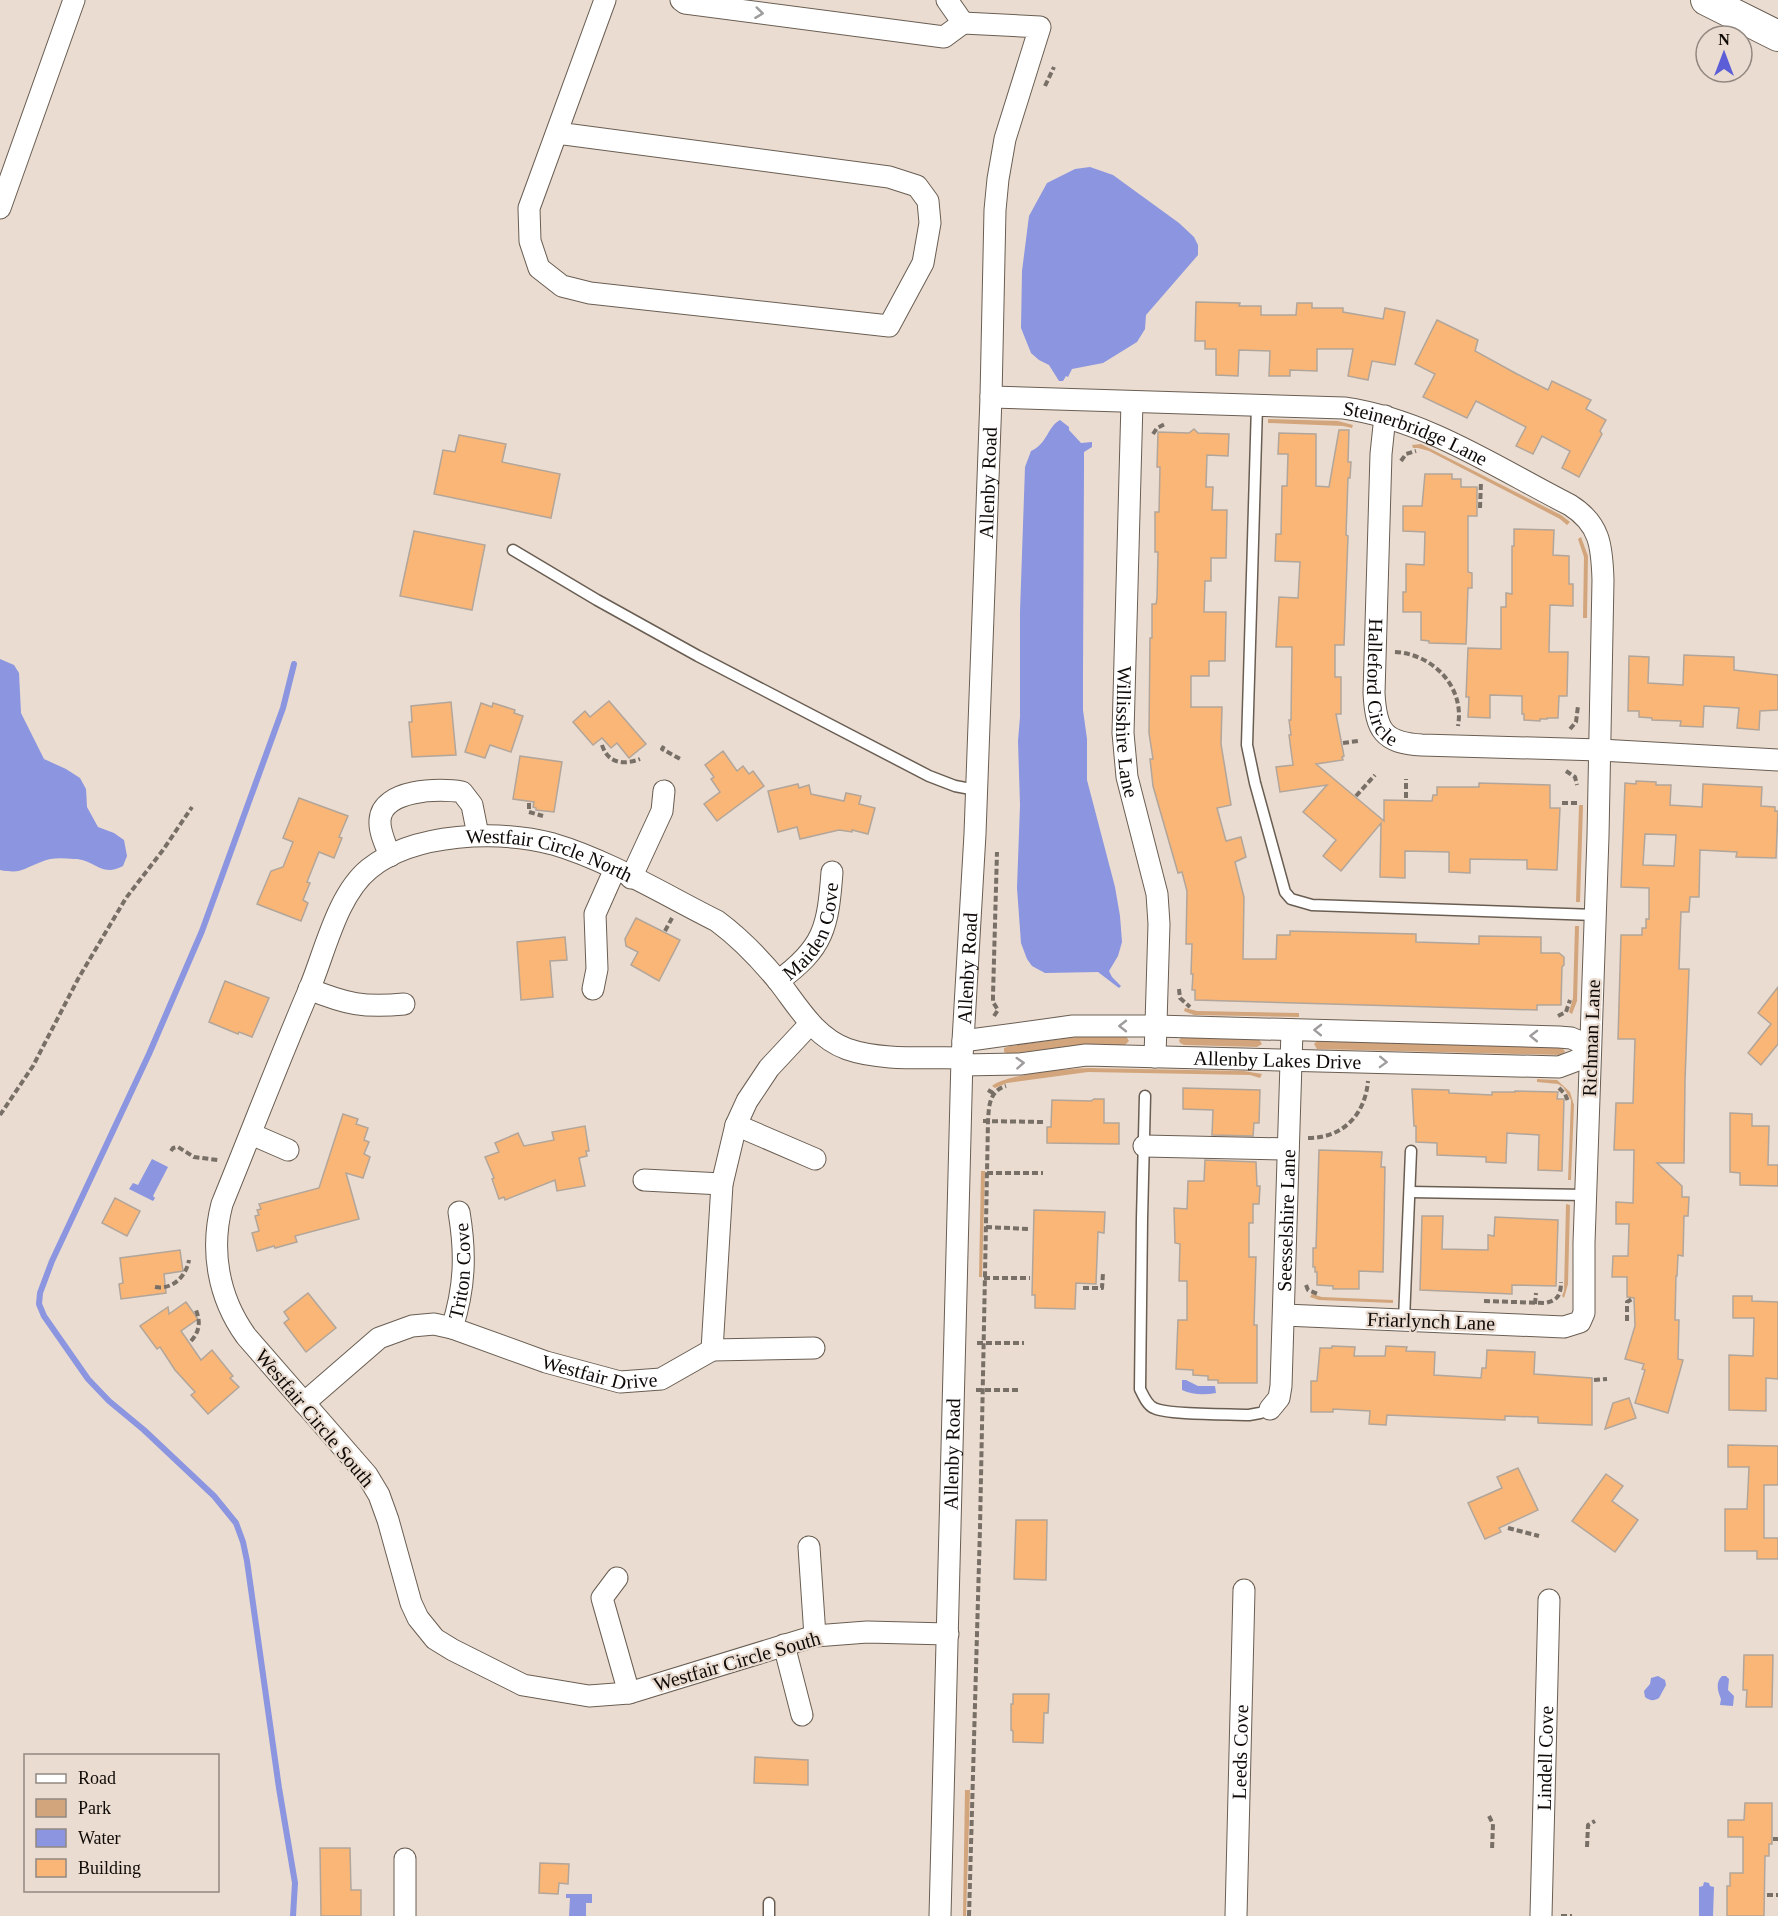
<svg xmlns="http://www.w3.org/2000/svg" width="1778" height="1916" viewBox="0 0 1778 1916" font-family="'Times New Roman',serif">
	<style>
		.green { fill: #d3a57c }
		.water { fill: #8b95e0 }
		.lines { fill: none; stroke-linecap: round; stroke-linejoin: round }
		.stream { stroke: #8b95e0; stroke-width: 6 }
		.building { fill: #f9b677; stroke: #b2a59a; stroke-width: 1.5; fill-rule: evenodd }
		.lane-casing { stroke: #6a5e53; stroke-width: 13 }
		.street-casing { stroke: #6a5e53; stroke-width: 23 }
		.secondary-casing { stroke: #6a5e53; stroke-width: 32 }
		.path { stroke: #786f67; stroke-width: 4; stroke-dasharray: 6 3; stroke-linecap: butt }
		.lane { stroke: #fff; stroke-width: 10 }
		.street { stroke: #fff; stroke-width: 21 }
		.secondary { stroke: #fff; stroke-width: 30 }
		.oneway { stroke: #9f9d9c }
		.labels { text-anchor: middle; stroke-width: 4.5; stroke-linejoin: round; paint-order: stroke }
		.street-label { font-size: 20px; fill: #0f0a07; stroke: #eadcd0 }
	</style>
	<rect width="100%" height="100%" fill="#eadcd0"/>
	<g class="green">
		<path d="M1268 419 1338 421 1353 425 1352 428 1343 426 1268 423Z"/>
		<path d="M1421 444 1561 515 1570 522 1567 525 1560 519 1429 451 1418 448H1413L1412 445Z"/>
		<path d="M1581 537 1588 556 1587 618H1583L1584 557 1578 539Z"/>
		<path d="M1579 805H1583L1580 902H1576Z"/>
		<path d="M1575 926H1579L1577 1001 1572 1014 1569 1012 1573 998Z"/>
		<path d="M1185 1008 1197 1011 1299 1013V1017L1194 1015 1184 1011Z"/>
		<path d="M1126 1036 1129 1041 1125 1045 1071 1046 1008 1054 1004 1052V1048L1010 1046 1077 1037Z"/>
		<path d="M1182 1037 1259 1039 1262 1044 1257 1047 1184 1045 1180 1043 1179 1040Z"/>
		<path d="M1318 1040 1561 1047 1565 1051 1564 1053 1560 1055 1317 1049 1314 1044Z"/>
		<path d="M1087 1068 1244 1071 1262 1074 1260 1078 1250 1075 1088 1072 1007 1083 995 1088 992 1086C1007 1074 1066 1069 1087 1068Z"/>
		<path d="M1537 1079 1557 1080 1570 1092 1574 1105 1571 1180H1568L1571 1100 1563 1087 1558 1084 1537 1082Z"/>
		<path d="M981 1171H985L982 1277H979Z"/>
		<path d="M1566 1204 1570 1205 1568 1284 1564 1298 1562 1296 1564 1291Z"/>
		<path d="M1312 1294 1322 1297 1393 1300V1303L1319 1300 1310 1297Z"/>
		<path d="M965 1790H970L966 1916H963Z"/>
	</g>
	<g class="water">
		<path d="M1090 167 1113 175 1179 223 1194 237 1198 245V255L1146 315 1145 329 1137 342 1103 363 1072 369 1068 377 1066 376 1063 381H1059L1049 365 1039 360 1031 353 1021 328 1022 271 1029 216 1047 183 1075 169Z"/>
		<path d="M1060 420 1069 427V430L1081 443 1092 442V447L1084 452V468L1083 674V710L1087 739V780L1115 887 1120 916 1122 942 1118 956 1109 971 1112 977 1121 986 1119 988 1098 972 1045 973 1032 966 1027 959 1021 943 1017 888 1020 805 1018 741 1020 717V612L1025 467 1031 451C1048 443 1047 427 1060 420Z"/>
		<path d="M0 659 14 665 19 673 21 713 44 759 66 769 80 778 86 789 87 807 98 827 114 833 124 840 127 856 123 866C101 878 95 859 74 859 63 858 51 857 41 862 22 869 22 874 0 870Z"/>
		<path d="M152 1159 168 1167 153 1196 155 1198 153 1201 129 1189 133 1183 138 1185Z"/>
		<path d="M1182 1380H1186L1198 1386H1215L1216 1393C1204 1395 1193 1395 1182 1390Z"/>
		<path d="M1658 1676 1665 1680 1666 1685 1659 1698C1654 1701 1650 1701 1645 1697L1644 1691 1650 1684 1651 1678Z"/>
		<path d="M1722 1676H1726L1729 1679 1728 1690 1734 1696 1733 1706 1720 1705 1721 1699C1718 1692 1715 1682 1722 1676Z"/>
		<path d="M1704 1882 1709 1883 1710 1886 1714 1887 1713 1916H1699V1887L1703 1886Z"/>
		<path d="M566 1894H592V1903H586V1916H569L570 1898H566Z"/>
	</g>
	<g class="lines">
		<path class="stream" d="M293 1916 295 1883 279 1788 247 1561 243 1542 236 1523 214 1496 144 1430 109 1401 88 1379 44 1316 39 1304 40 1293 52 1261 149 1054 202 931 283 708 294 664"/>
	</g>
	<g class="building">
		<path d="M1196 302 1240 303 1239 306H1261V315H1296L1297 303H1312V308H1343V312L1383 319 1385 308 1405 312 1395 365 1372 361 1368 380 1348 376 1353 349H1317V371L1290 370V376H1269L1270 351 1239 350 1238 376 1216 375V349H1205V341H1195Z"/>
		<path d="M1437 320 1478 340 1475 351 1517 374 1548 390 1552 381 1591 400 1586 409 1606 420 1600 431 1602 434 1579 477 1562 468 1570 451 1542 436 1533 454 1516 446 1526 427 1476 401 1467 418 1423 397 1435 374 1415 364Z"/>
		<path d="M1194 429 1198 433 1229 434 1228 456 1207 455 1206 487H1213L1212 510H1227L1226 558H1211V581H1205L1204 612H1226L1225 661H1209V676H1191V707H1222L1221 744 1231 805 1217 808 1226 841 1241 837 1246 857 1235 862 1244 897 1243 959H1276L1277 935H1290V931L1416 934V942L1479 944V936L1541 937V953H1559L1564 957V965L1562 967 1561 1005H1537V1010L1195 1000V990H1192L1193 974H1191L1192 944H1186L1187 891 1182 872 1178 873 1153 786 1150 759H1153L1149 733 1150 638H1152V604H1156L1157 598 1158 552H1155V512H1159L1160 467H1157L1158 432 1189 433Z"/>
		<path d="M1339 430H1349L1348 462H1351L1350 478H1348L1346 535 1348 536 1344 645H1335V677H1341V714H1336L1344 756 1342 757 1343 760 1316 764 1384 821V800L1432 801 1433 795H1437V787H1479V783L1550 785V808H1560L1557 870 1527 869V860L1470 859V873L1449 872V852L1405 851V878L1380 877 1381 823 1341 871 1323 856 1336 840 1303 812 1327 785 1280 792 1276 767 1293 765 1289 735H1291L1289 720H1291L1292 647H1276L1279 597 1298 598 1300 562 1275 561 1276 534H1281L1282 486H1287L1288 454H1278L1279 433 1316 434V486L1329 487Z"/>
		<path d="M459 435 506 444 502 462 560 474 551 518 434 494 443 450 455 452Z"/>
		<path d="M1425 474H1452V479H1461V487H1477V516H1468V572L1472 573V588H1468L1466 644 1429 643V641L1421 640V612H1403V592H1406V564L1424 565 1425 532 1403 531V506H1422Z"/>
		<path d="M1514 529 1554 530 1553 555 1569 556V584H1573V606L1550 605 1549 652H1568L1567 696H1559L1558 718H1547V719H1540V721L1524 720V714H1522V696L1490 695V718L1468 717 1469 697H1466L1468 648 1501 649V607H1506V593L1512 594V546H1514Z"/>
		<path d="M414 531 485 545 472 610 400 596Z"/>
		<path d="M1684 655 1734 657V670L1778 675V710L1760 711 1759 730 1737 728 1739 708 1704 706 1703 727 1680 726 1681 721 1652 720V718L1639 717V711H1628L1629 656 1649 657 1648 683 1683 685Z"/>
		<path d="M609 701 646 744 629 758 617 743 611 748 602 738 593 745 573 722 585 711 590 717Z"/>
		<path d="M451 702 456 755 412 757 409 722H412L411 706Z"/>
		<path d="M481 703 492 707 493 703 515 710 514 713 523 716 511 752 490 745 485 758 465 752Z"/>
		<path d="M723 751 737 771 743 766 749 774 753 771 764 786 717 821 704 804 720 792 711 779 714 777 705 765Z"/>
		<path d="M520 756 562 762 554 812 536 810V808L533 807 534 802 513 799Z"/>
		<path d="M1636 781 1656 782V785H1671L1670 805 1702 807 1703 784 1762 787 1761 806 1775 807V811H1778L1776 858 1736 857 1737 852 1700 850 1699 897H1690L1689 912H1681L1679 969H1689L1685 1081 1684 1163H1657L1682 1186V1197H1689L1688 1216H1684L1683 1256 1678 1255 1677 1276H1676L1675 1320H1679L1678 1359 1683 1360 1668 1413 1635 1403 1645 1370 1642 1369 1644 1364 1625 1359 1635 1326 1634 1298 1627 1297V1277H1612L1613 1256H1628L1629 1224H1616V1202L1633 1203 1634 1150H1614L1616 1103H1633L1635 1039H1618L1621 935H1642V928H1646V919H1649V888L1621 887 1625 783 1636 784ZM1645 834 1676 835 1674 866 1643 865Z"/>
		<path d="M798 784 799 788 809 785 811 794 844 801 846 793 861 796 859 804 875 808 868 834 852 830V832L839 830 800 839 797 827 778 832 768 791Z"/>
		<path d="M299 798 348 816 339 837 342 838 334 858 319 852 307 882 310 883 303 900 308 903 301 921 257 904 271 871 283 867 293 842 283 838Z"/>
		<path d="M636 918 680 940 659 981 631 965 638 952 626 946 625 939Z"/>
		<path d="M565 937 567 960 550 961 553 997 521 1000 517 942Z"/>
		<path d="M225 981 269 998 252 1037 239 1032 238 1034 209 1022Z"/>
		<path d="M1778 987V1044L1761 1065 1748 1053 1771 1024 1758 1013Z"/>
		<path d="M1183 1088 1260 1090 1259 1123H1254L1253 1136 1212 1135 1213 1110 1183 1109Z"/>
		<path d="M1412 1089 1449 1090V1093L1492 1095V1092H1515V1091L1558 1092 1557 1099H1564L1562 1171 1538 1170 1539 1135 1507 1133 1506 1163 1486 1162V1157L1437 1155V1143L1416 1142V1126H1414Z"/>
		<path d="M1094 1099H1104V1123H1119V1144L1047 1143V1127H1051L1052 1100 1091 1101Z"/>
		<path d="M1730 1113 1752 1114V1126H1769L1768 1165H1778V1186L1740 1185V1173L1730 1172Z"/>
		<path d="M343 1114 358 1119 356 1124 368 1128 364 1140 369 1142 364 1154 370 1157 363 1178 346 1173 359 1219 295 1236 297 1242 275 1248 274 1246 257 1251 252 1233 259 1231 255 1216 259 1215 257 1210 261 1209 259 1204 319 1188Z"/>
		<path d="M585 1126 589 1151H586L587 1156 579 1158 585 1186 557 1191 555 1180 505 1200 504 1197 499 1199 492 1179 494 1178 485 1157 499 1152 495 1143 518 1133 524 1146 554 1140 552 1132Z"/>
		<path d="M1319 1150 1382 1152 1381 1167H1385L1383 1272 1359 1271V1289H1333V1286L1317 1285V1272H1315V1267H1313V1248H1316Z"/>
		<path d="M1205 1160 1256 1162 1257 1186H1260L1259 1204H1253V1223H1249V1257H1256L1254 1325H1257V1383H1218V1380H1208V1376L1193 1375V1370L1176 1369 1178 1320H1187V1281H1179L1180 1244 1175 1243 1174 1208 1187 1209 1188 1181H1204Z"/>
		<path d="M115 1198 140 1211 127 1236 102 1223Z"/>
		<path d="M1034 1210 1105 1212 1104 1233 1098 1232 1096 1284 1076 1283 1075 1309 1035 1308V1295H1032Z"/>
		<path d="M1422 1216H1443L1442 1249 1488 1250V1235L1494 1236 1495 1217 1558 1220 1556 1286 1512 1285V1294L1420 1290Z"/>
		<path d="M180 1250 183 1271 164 1274 166 1293 121 1299 119 1284 123 1283 120 1258Z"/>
		<path d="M308 1293 336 1328 306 1352 284 1323 289 1319 284 1312Z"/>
		<path d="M1733 1296H1752V1301L1778 1302V1379L1766 1378V1411L1729 1410V1355L1753 1356 1754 1318H1733Z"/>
		<path d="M186 1302 198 1319 181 1331 201 1360 212 1350 233 1376 230 1378 239 1387 208 1414 191 1395 195 1392 175 1370 160 1347 157 1349 140 1326 168 1307 169 1314Z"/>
		<path d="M1332 1346 1355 1347 1354 1356H1385L1386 1346 1407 1347 1406 1351 1435 1352 1434 1375 1481 1378 1482 1368H1486L1487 1350 1535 1352 1534 1374 1592 1378V1425L1538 1423V1417L1505 1416V1420L1387 1415 1386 1425 1369 1424 1370 1411 1333 1409V1412H1311V1381H1317L1320 1348H1332Z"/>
		<path d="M1629 1398 1636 1418 1605 1429 1613 1403Z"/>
		<path d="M1728 1445 1778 1446V1485H1764V1538H1778V1559H1757V1551H1725V1509H1747L1749 1467H1728Z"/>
		<path d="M1518 1468 1538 1510 1499 1528 1501 1532 1485 1539 1468 1503 1502 1488 1497 1477Z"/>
		<path d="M1606 1474 1623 1486 1612 1501 1638 1520 1615 1552 1572 1521Z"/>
		<path d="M1016 1520H1047L1046 1580 1014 1579Z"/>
		<path d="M1744 1655H1773L1772 1707H1746L1747 1690H1743Z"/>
		<path d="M1013 1694H1049L1048 1713H1044L1043 1743 1013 1742V1731L1011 1730V1704H1013Z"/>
		<path d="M755 1757 808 1760V1785L754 1783Z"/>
		<path d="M1745 1803H1772V1844H1769V1856H1765L1764 1916H1727V1886H1730V1873H1743V1837H1728V1820H1744Z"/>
		<path d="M320 1848H350L351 1890H361V1916H321Z"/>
		<path d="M540 1863 569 1864 568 1884 559 1883 558 1894 539 1893Z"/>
	</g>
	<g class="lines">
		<defs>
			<g id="lane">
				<path d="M1257 405 1247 745 1255 783 1285 892 1291 899 1312 905 1595 915"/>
				<path d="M513 550 597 600 698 656 929 776 955 786 976 790"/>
				<path d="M1145 1096 1142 1219 1140 1389C1143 1395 1147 1405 1154 1408 1166 1415 1231 1414 1249 1415L1260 1413 1270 1409"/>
				<path d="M1410 1192 1586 1195"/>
				<path d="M1404 1320 1411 1151"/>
				<path d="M769 1903V1916"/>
			</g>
			<g id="street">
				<path d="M681 0 685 3 944 37 963 23 947 0"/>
				<path d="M557 133 889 177 917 186 928 201 930 223 923 263 889 326 590 293 562 286 539 268 530 241 529 208 605 0"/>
				<path d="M0 208 74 0"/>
				<path id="s1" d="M991 397 1344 408C1427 420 1497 468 1570 505 1600 524 1602 546 1603 580L1598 836 1584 1243V1313L1580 1322 1564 1327 1284 1315"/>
				<path id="s2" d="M1132 402 1123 733 1127 777 1157 894 1159 924 1155 1057"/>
				<path id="s3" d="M1385 416 1381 454 1374 693C1376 730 1383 743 1422 745L1600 750 1778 760"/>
				<path d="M390 856C386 845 379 832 380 820 382 789 440 788 462 792L472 805 478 835"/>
				<path d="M631 878 662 811 664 791"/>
				<path id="s4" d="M778 981C824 948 828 927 832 872"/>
				<path d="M309 989C346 1004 364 1008 404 1004"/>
				<path d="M593 989 597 969 595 914 615 869"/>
				<path d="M963 1041 1073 1026H1156L1559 1037 1571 1038 1590 1046"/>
				<path id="s5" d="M962 1065 1020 1064 1086 1055 1559 1067 1575 1061 1590 1053"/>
				<path d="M736 1125 815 1159"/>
				<path d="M251 1134 288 1150"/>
				<path d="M1144 1146 1288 1149"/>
				<path d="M644 1180 722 1184"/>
				<path id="s6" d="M452 1328C465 1287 466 1254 459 1212"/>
				<path d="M712 1350 814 1348"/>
				<path id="s7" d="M304 1403 379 1338 412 1326 434 1324 452 1328 546 1362 620 1382 661 1379 712 1350 722 1184 736 1125 747 1101 769 1068 810 1024"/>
				<path id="s8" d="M1270 1409 1279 1398 1281 1386 1292 1030"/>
				<path d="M809 1547 815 1636"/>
				<path d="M617 1578 602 1598 629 1693"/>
				<path id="s9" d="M948 1634 867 1632 815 1636 629 1693 589 1696 523 1685 453 1650 435 1639 418 1618 411 1603 388 1520 379 1495 367 1475 246 1336C218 1297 210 1250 222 1204 251 1133 279 1060 309 990 325 952 337 895 369 869 414 832 499 830 553 844 608 860 665 895 717 921 740 938 761 960 779 982 799 1008 815 1037 847 1049 881 1061 927 1057 962 1058"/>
				<path d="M784 1645 802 1715"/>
				<path d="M405 1916V1859"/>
				<path id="s10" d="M940 1916 962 1058 975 834 991 397 995 210 998 179 1005 139 1040 27 963 23"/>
				<path id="s11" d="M1236 1916 1244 1590"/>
				<path id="s12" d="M1541 1916 1549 1600"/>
			</g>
			<path id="secondary" d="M1706 0 1778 36"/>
		</defs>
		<use href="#lane" class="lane-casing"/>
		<use href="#street" class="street-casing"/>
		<use href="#secondary" class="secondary-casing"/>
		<g class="path">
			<path d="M1045 86 1054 67"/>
			<path d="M1153 434 1157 428 1165 424"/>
			<path d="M1401 461 1406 454 1416 451"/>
			<path d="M1480 508 1481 482"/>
			<path d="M1395 652C1433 654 1465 687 1458 726"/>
			<path d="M1570 729 1576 722 1578 706"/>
			<path d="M1343 743 1358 741"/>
			<path d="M602 745C608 764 624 765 640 759"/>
			<path d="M664 746 662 749 682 760"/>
			<path d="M1566 771 1575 777 1577 785"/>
			<path d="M1356 796 1375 775"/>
			<path d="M1406 798V779"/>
			<path d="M529 803V812L543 816"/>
			<path d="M1562 803H1579"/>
			<path d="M665 931 672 918"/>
			<path d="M1179 989 1180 998 1190 1007"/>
			<path d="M994 1016 998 1010 993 1002V995L997 852"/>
			<path d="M1558 1016 1566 1012 1570 1000"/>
			<path d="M1559 1088 1565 1094 1568 1101"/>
			<path d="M988 1090 993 1093"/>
			<path d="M0 1115 33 1066 78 979 126 898 163 850 192 807"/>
			<path d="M983 1121 1043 1122"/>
			<path d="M1308 1138C1343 1138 1365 1115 1368 1081"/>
			<path d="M171 1151 173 1148 178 1147 194 1157 218 1160"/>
			<path d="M987 1173H1043"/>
			<path d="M986 1227 1029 1229"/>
			<path d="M984 1278H1030"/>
			<path d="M1306 1285 1308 1290 1318 1294"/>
			<path d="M155 1287C172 1290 186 1277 189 1260"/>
			<path d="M1083 1288H1102L1103 1273"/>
			<path d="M1484 1301 1544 1303C1557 1301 1561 1296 1561 1282"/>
			<path d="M1535 1304 1536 1293"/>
			<path d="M1627 1321V1302L1632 1299"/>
			<path d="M191 1341C200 1331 201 1321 195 1308"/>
			<path d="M977 1343H1024"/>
			<path d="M1594 1380 1607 1379"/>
			<path d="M976 1390H1021"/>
			<path d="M1508 1528 1539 1536"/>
			<path d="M1489 1816 1493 1824 1492 1850"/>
			<path d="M1773 1839H1778"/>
			<path d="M1587 1847 1588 1825 1595 1821"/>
			<path d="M1767 1895H1778"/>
			<path d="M969 1916 980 1528 988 1121C989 1106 989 1091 1006 1086"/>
			<path d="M1561 1916H1572"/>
		</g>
		<use href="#lane" class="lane"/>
		<use href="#street" class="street"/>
		<use href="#secondary" class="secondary"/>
	</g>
	<defs><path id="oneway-chevron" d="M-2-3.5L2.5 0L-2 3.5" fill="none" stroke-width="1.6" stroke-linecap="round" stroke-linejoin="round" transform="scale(1.5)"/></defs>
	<g class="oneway">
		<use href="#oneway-chevron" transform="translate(759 13) rotate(7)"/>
		<use href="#oneway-chevron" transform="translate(1123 1026) rotate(-180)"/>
		<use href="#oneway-chevron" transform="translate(1318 1030) rotate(-179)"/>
		<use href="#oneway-chevron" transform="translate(1534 1036) rotate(-179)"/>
		<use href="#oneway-chevron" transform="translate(1383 1062) rotate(2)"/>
		<use href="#oneway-chevron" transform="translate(1020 1063) rotate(-4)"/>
	</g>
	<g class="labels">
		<g class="street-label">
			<text dy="7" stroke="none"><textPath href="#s1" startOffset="429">Steinerbridge Lane</textPath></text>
			<text dy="7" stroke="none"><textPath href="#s10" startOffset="1434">Allenby Road</textPath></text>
			<text dy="7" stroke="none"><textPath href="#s3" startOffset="268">Halleford Circle</textPath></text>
			<text dy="7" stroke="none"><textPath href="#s2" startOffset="330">Willisshire Lane</textPath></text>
			<text dy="7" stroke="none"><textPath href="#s9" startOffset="1594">Westfair Circle North</textPath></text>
			<text dy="7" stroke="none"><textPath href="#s4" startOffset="63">Maiden Cove</textPath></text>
			<text dy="7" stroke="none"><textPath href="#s10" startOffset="948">Allenby Road</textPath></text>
			<text transform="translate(1591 1038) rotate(-88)" y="7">Richman Lane</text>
			<text dy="7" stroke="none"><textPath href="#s5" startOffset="316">Allenby Lakes Drive</textPath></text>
			<text dy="7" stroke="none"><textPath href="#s8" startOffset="192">Seesselshire Lane</textPath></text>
			<text dy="7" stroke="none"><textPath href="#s6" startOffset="58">Triton Cove</textPath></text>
			<text transform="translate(1431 1321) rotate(2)" y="7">Friarlynch Lane</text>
			<text dy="7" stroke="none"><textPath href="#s7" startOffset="330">Westfair Drive</textPath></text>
			<text transform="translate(315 1418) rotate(50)" y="7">Westfair Circle South</text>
			<text dy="7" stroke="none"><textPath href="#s10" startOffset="462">Allenby Road</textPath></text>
			<text transform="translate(737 1661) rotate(-16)" y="7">Westfair Circle South</text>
			<text dy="7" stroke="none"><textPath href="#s11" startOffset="164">Leeds Cove</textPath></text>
			<text dy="7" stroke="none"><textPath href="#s12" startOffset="158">Lindell Cove</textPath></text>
		</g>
	</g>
	<rect x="24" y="1754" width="195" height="138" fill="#eadcd0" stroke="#928880" stroke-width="1.5"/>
	<rect x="36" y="1774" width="30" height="9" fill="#ffffff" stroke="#928880" stroke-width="1.5"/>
	<text x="78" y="1784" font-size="18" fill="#0f0a07">Road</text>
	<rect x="36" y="1799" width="30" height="18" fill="#d3a57c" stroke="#928880" stroke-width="1.5"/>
	<text x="78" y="1814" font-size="18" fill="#0f0a07">Park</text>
	<rect x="36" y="1829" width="30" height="18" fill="#8b95e0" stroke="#928880" stroke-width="1.5"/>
	<text x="78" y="1844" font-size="18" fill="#0f0a07">Water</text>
	<rect x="36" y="1859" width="30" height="18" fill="#f9b677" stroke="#928880" stroke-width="1.5"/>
	<text x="78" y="1874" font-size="18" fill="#0f0a07">Building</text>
	<g transform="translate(1724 54)"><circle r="28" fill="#eadcd0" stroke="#928880" stroke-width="1.5"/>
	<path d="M0-4.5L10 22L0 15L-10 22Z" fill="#5b5ed6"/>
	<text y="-9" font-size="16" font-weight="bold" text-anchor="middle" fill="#0f0a07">N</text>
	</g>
</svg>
